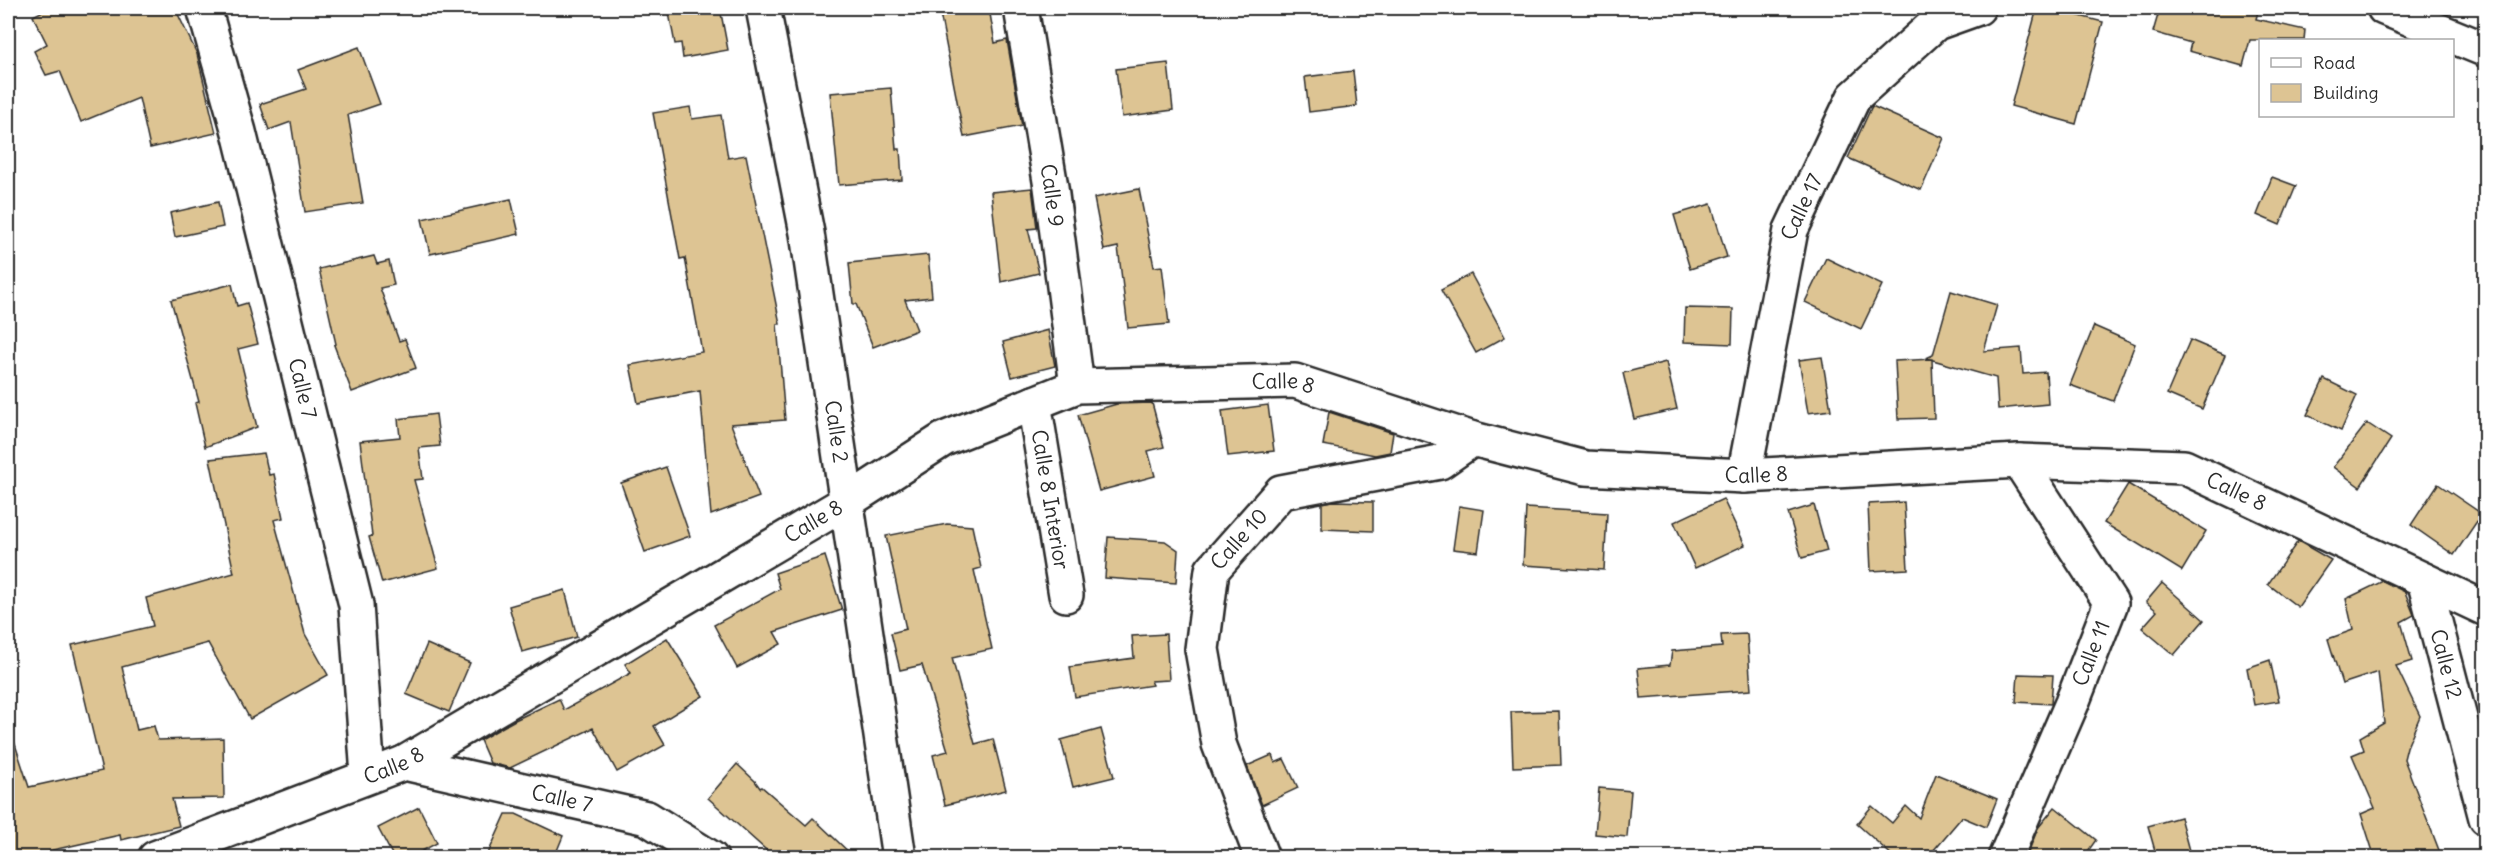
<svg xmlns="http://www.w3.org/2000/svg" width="2493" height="865" viewBox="0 0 2493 865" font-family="Delius,sans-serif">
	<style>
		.building { fill: #ddc493; stroke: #2b2b2b; stroke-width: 1.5 }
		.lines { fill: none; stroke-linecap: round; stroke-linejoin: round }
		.minor-casing { stroke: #2b2b2b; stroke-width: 38 }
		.minor { stroke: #fff; stroke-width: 33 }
		.labels { text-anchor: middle; stroke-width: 6; stroke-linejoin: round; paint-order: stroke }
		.street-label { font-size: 21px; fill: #2b2b2b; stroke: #fff }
	</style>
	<rect width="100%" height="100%" fill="#fff"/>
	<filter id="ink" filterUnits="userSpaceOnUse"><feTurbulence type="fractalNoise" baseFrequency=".0167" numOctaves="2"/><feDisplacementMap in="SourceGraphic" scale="12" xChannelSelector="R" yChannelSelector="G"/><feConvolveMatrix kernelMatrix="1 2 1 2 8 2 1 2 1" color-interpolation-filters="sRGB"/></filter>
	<g filter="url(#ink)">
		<g class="building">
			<path d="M49 8H175L197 54 216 133 150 148 139 98 81 122 60 71 46 75 34 51 47 44 33 16Z"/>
			<path d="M668 8H720L728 50 683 58 681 43 675 44Z"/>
			<path d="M939 8H989L995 43 1007 40 1022 126 964 137Z"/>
			<path d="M2037 8H2049L2103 22 2076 124 2011 106Z"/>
			<path d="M2160 8H2259L2256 19 2305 30 2304 40H2250L2243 66 2189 51 2191 43 2153 32Z"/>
			<path d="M359 47 380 104 348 115 363 203 305 212 291 122 269 130 260 104 306 89 298 70Z"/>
			<path d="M1168 63 1173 110 1122 117 1116 69Z"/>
			<path d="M1353 71 1357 106 1309 112 1305 77Z"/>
			<path d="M891 88 896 149H900L902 180 839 185 830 93Z"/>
			<path d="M1872 106 1944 138 1921 190 1848 158Z"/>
			<path d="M690 107 692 119 721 115 728 158 746 155 780 324H777L785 420 731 424 759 497 711 515 700 391 638 403 630 365 702 352 685 258 680 259 653 113Z"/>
			<path d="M2272 177 2296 186 2280 225 2257 215Z"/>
			<path d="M1032 188 1037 228 1028 229 1039 273 1001 282 991 192Z"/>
			<path d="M1139 189 1154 267 1162 266 1169 324 1128 328 1118 247 1104 250 1094 198Z"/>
			<path d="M511 199 519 234 430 254 422 219Z"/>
			<path d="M218 202 223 227 175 237 170 213Z"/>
			<path d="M1711 204 1727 257 1690 269 1674 215Z"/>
			<path d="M928 255 932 297 905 300 917 330 873 347 856 304H853L849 263Z"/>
			<path d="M374 256 377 264 389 261 394 285 380 288 399 341 405 339 416 368 352 392 334 345 336 344 319 269Z"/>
			<path d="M1826 258 1882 285 1861 329 1805 302Z"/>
			<path d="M1471 274 1505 337 1476 353 1441 290Z"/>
			<path d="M232 284 237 306 247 303 258 344 238 349 257 427 205 447 195 403 199 402 171 300Z"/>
			<path d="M1951 291 1997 305 1984 351 2021 348 2023 374 2046 372 2048 404 1998 409 1996 378 1926 358 1933 355Z"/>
			<path d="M1685 308 1733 309 1732 344 1684 342Z"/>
			<path d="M2094 326 2135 344 2113 401 2070 385Z"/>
			<path d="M1048 330 1055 366 1012 377 1003 342Z"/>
			<path d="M2190 340 2225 355 2202 409 2167 394Z"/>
			<path d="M1822 357 1831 410 1808 413 1799 360Z"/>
			<path d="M1932 359 1934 418 1898 419 1895 361Z"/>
			<path d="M1666 362 1677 409 1634 419 1623 373Z"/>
			<path d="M2324 379 2357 395 2341 431 2307 415Z"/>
			<path d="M1152 403 1164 447 1148 451 1155 476 1099 491 1078 415 1117 404Z"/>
			<path d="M1268 405 1274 451 1228 456 1222 411Z"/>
			<path d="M1329 412 1393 433 1390 452 1375 455 1323 445Z"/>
			<path d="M436 414 440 446 419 448 423 479 414 480 438 568 382 583 369 537 372 536 360 441 400 437 398 419Z"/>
			<path d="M2367 423 2391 439 2360 487 2333 467Z"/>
			<path d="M264 453 269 475 274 474 283 518 274 520 305 634 328 675 250 719 208 643 122 667 137 730 154 726 158 740 223 738 224 798 172 799 179 826 121 840 120 835 53 850 36 858H8V736L12 735 29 787 102 771 72 645 153 626 146 598 234 573 210 459Z"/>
			<path d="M666 467 690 536 645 552 621 483Z"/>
			<path d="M2128 484 2206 531 2182 571 2104 523Z"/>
			<path d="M2438 484 2482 514 2454 555 2411 525Z"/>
			<path d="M1723 499 1745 545 1695 568 1674 522Z"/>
			<path d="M1333 501 1373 502V531L1322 529V503Z"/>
			<path d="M1904 502 1908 569 1871 571 1868 504Z"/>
			<path d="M1814 505 1827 551 1802 558 1788 513Z"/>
			<path d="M1459 506 1484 510 1478 552 1453 549Z"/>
			<path d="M1526 508 1607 513 1604 570 1523 565Z"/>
			<path d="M947 524 972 526 981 568 974 570 992 649 952 658 975 744 993 739 1006 790 945 805 933 755 948 751 922 665 900 670 891 633 906 629 886 536Z"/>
			<path d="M1108 537 1165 541 1178 550 1176 583 1105 578Z"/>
			<path d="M2298 541 2331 560 2298 607 2268 584Z"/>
			<path d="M825 556 842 610 774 632 781 644 737 668 714 625 780 589 775 573Z"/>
			<path d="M2383 581 2405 592 2414 615 2401 622 2412 661 2396 666 2420 716 2407 747 2404 759 2442 858H2375L2361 814 2375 808 2352 755 2364 750 2360 737 2384 723 2378 672 2342 684 2328 639 2353 630 2346 599Z"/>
			<path d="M2162 583 2204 620 2174 655 2142 628 2157 611 2146 602Z"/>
			<path d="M565 590 577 637 522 652 509 606Z"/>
			<path d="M1166 634 1169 680 1151 681 1153 685 1075 697 1070 667 1134 658 1132 636Z"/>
			<path d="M1747 634 1751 690 1641 698 1638 668 1670 665 1672 651 1722 647 1721 635Z"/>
			<path d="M667 638 703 696 654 726 665 745 617 772 593 728 510 768 490 763 480 740 515 720 559 699 564 710 631 673 625 664Z"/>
			<path d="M427 644 470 663 449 712 406 694Z"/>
			<path d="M2270 660 2279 701 2254 705 2247 668Z"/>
			<path d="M2018 674 2053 675 2051 704 2016 702Z"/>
			<path d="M1559 711 1561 765 1513 767 1511 712Z"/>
			<path d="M1101 729 1114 777 1073 787 1061 740Z"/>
			<path d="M1272 755 1275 763 1284 759 1298 788 1262 805 1247 766Z"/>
			<path d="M737 764 755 781 760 788 762 787 806 825 813 818 855 858H775L708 798Z"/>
			<path d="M1936 774 1997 799 1986 827 1962 817 1927 858H1895L1857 824 1872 806 1892 823 1906 806 1919 818Z"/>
			<path d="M1599 788 1631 791 1627 837 1595 834Z"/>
			<path d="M419 807 437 843 409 858H394L378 828Z"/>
			<path d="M2055 807 2096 840 2083 858H2026L2038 828Z"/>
			<path d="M506 814H516L563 836 554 858H486Z"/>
			<path d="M2180 817 2191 858H2157L2148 826Z"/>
		</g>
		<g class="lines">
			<defs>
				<g id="minor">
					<path id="s1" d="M204 8 239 132 356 605 368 776"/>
					<path id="s2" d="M763 8 807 233 899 858"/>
					<path id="s3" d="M1021 8 1051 187 1077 386"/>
					<path d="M2384 8 2486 50"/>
					<path id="s4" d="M1034 403 1066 595"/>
					<path id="s5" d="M1744 476 1791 230 1854 97 1936 23 1978 8"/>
					<path id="s6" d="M2424 580 2486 818"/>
					<path id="s7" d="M404 763 647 818 711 858"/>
					<path id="s8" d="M155 858 404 763 845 503 944 439 1077 386 1295 381 1473 439 1585 468 1744 476 2019 461 2184 467 2486 609"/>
					<path id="s9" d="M1262 858 1219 744 1202 649 1212 570 1281 492 1440 462 1473 439"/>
					<path id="s10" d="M2005 858 2072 703 2111 603 2019 461"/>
				</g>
			</defs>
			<use href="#minor" class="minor-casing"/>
			<use href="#minor" class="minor"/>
		</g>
	</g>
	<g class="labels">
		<g class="street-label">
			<text dy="7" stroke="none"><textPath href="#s3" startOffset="190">Calle 9</textPath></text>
			<text dy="7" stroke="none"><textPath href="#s5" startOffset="276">Calle 17</textPath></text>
			<text dy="7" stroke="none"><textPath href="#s8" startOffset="1246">Calle 8</textPath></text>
			<text dy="7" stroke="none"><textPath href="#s1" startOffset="393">Calle 7</textPath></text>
			<text dy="7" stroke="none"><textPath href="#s2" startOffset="430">Calle 2</textPath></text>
			<text dy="7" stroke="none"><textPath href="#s8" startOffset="1732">Calle 8</textPath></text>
			<text dy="7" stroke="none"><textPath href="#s8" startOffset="2218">Calle 8</textPath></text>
			<text dy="7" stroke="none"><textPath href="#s4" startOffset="98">Calle 8 Interior</textPath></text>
			<text dy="7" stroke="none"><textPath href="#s8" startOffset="742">Calle 8</textPath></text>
			<text dy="7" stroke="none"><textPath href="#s9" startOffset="339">Calle 10</textPath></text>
			<text dy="7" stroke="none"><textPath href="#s10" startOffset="222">Calle 11</textPath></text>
			<text dy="7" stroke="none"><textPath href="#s6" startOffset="87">Calle 12</textPath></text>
			<text dy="7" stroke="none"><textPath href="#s8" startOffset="256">Calle 8</textPath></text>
			<text dy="7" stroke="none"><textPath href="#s7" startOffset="162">Calle 7</textPath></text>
		</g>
	</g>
	<rect width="2493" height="865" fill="none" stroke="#fff" stroke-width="30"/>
	<rect x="15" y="15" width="2463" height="835" fill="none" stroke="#2b2b2b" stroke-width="2" filter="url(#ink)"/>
	<rect x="2259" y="39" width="195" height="78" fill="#ffffff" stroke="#aaaaaa" stroke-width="1.5"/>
	<rect x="2271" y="58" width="30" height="9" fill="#ffffff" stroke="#aaaaaa" stroke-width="1.5"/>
	<text x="2313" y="69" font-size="18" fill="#2b2b2b">Road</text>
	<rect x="2271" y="84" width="30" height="18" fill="#ddc493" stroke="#aaaaaa" stroke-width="1.5"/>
	<text x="2313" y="99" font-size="18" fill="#2b2b2b">Building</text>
</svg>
